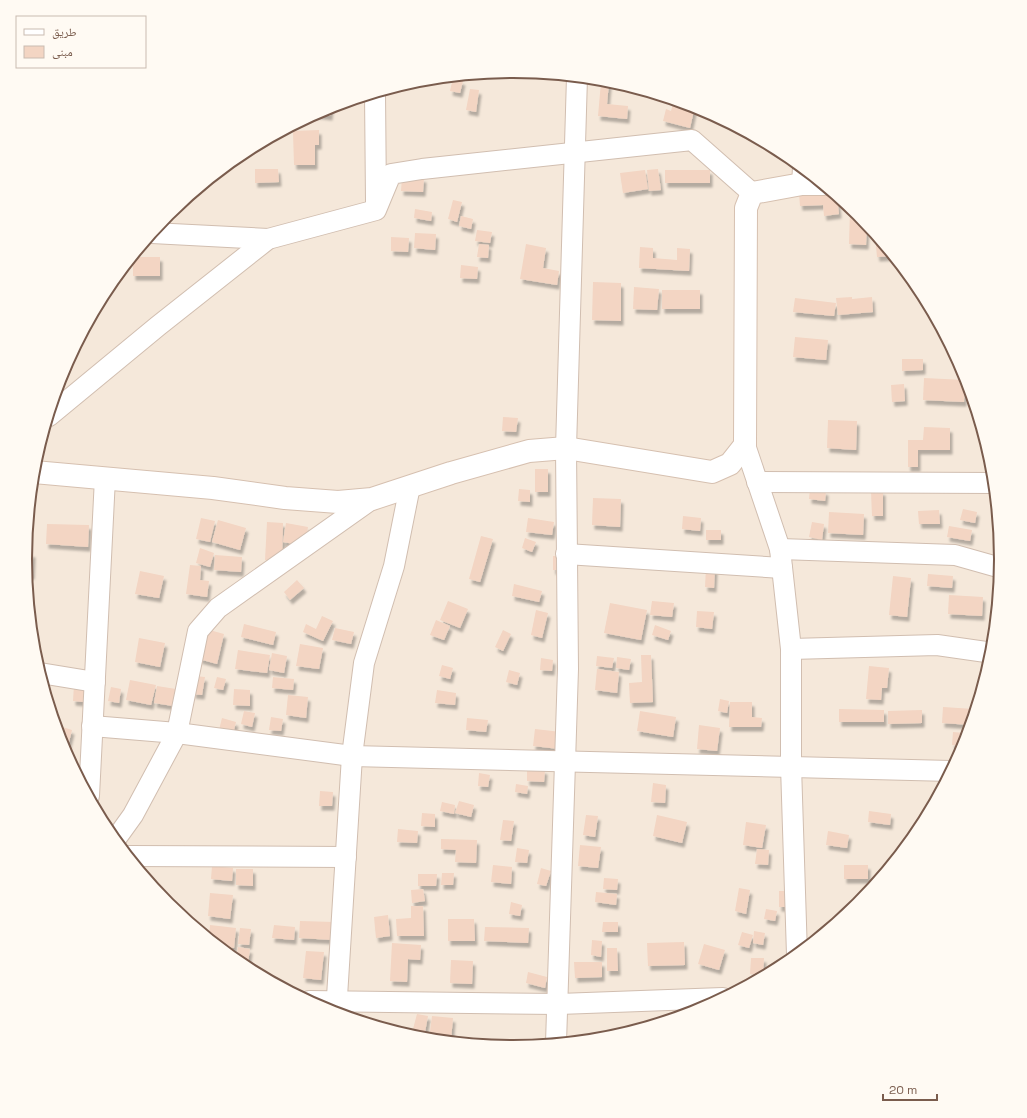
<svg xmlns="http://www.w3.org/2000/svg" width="1027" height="1118" viewBox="0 0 1027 1118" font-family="'Space Grotesk','Noto Naskh Arabic',sans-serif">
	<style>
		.residential { fill: #f5e8da }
		.building { fill: #f3d5c3; filter: url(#shadow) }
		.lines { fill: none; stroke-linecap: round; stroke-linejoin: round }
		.street-casing { stroke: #d1beb0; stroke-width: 22 }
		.secondary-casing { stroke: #d6c0b0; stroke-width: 24 }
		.street { stroke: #fff; stroke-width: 20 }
		.secondary { stroke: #fff; stroke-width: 22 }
		.rim { fill: none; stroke: #7a5c4d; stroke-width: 2 }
	</style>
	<defs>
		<filter id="shadow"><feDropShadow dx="2.5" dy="4.5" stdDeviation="1" flood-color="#0004"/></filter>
	</defs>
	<rect width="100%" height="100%" fill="#fdf6ec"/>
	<circle class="residential" cx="513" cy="559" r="487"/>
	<g class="building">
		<path d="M453 78 463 81 460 93 450 91Z"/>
		<path d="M601 82 609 83 607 104 628 106 627 119 598 116Z"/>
		<path d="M470 89 479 90 476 112 466 110Z"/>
		<path d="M674 100 695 106 690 128 663 121 666 109 671 111Z"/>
		<path d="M331 106 330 116 314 114 327 108Z"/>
		<path d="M319 130V145H315V165H294L293 131Z"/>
		<path d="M255 169H278L279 182 255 183Z"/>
		<path d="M658 169 661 190 649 191 647 170Z"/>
		<path d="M645 170 648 189 623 193 620 173Z"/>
		<rect x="665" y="170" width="45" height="13"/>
		<path d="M402 177 424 178 423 192 401 191Z"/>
		<path d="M832 191 837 196 839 214 824 216 823 205 800 206 799 193Z"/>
		<path d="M453 200 462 202 457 222 448 219Z"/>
		<path d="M415 209 432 212 431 221 414 218Z"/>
		<path d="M850 211H856L867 223 866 245 849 244Z"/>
		<path d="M461 216 473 219 471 229 459 226Z"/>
		<path d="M477 230 492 232 490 243 475 241Z"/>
		<path d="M415 233 436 234 435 250 414 248Z"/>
		<path d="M875 234 893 256 877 257Z"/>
		<path d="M391 237 409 238 408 252 391 251Z"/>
		<path d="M479 244 489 245 488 258 477 257Z"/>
		<path d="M526 244 546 248 543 268 559 271 557 285 520 279Z"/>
		<path d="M640 247 653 248V258L677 260V248L690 249 689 271 639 268Z"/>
		<rect x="133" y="257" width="27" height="19"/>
		<path d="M461 265 478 267 477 279 460 278Z"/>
		<path d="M593 282 621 283V321L592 320Z"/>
		<path d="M634 287 659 289 657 310 633 309Z"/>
		<rect x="662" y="290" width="38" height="19"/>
		<path d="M852 297V299L872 297 873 312 838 315 836 298Z"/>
		<path d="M795 298 836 303 834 316 793 312Z"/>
		<path d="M795 337 828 340 826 360 793 357Z"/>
		<path d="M902 359H923V370L902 371Z"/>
		<path d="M924 378 965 380 964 402 923 400Z"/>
		<path d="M904 384 905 401 892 402 891 385Z"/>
		<path d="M503 417 518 418 516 432 502 431Z"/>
		<path d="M828 420 857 421 856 450 827 448Z"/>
		<path d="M924 427 950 428V450H918V467H908V440H923Z"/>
		<rect x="535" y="469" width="13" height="23"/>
		<path d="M519 489 530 490V502L518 501Z"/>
		<path d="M810 489 826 491 825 501 809 499Z"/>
		<path d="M871 491H883V516H872Z"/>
		<path d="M593 498 621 499 620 527 592 525Z"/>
		<path d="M963 509 977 512 975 523 960 520Z"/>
		<path d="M939 510 940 524H919L918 511Z"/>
		<path d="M829 512 864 514 863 535 828 533Z"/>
		<path d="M683 516 701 518 700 531 682 529Z"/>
		<path d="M201 518 215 521 210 542 196 539Z"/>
		<path d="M528 518 554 522 552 535 526 532Z"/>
		<path d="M218 520 246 528 240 550 212 542Z"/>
		<path d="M267 522 283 523 282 561 265 560Z"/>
		<path d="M812 522 824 524 822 540 809 537Z"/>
		<path d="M286 523 308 527 305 546 283 542Z"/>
		<path d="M47 524 89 525 88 547 46 544Z"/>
		<path d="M949 526 972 530 970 541 947 537Z"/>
		<rect x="706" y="530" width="15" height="10"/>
		<path d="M481 536 493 539 480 582 469 579Z"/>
		<path d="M525 538 536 542 532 552 522 548Z"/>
		<path d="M200 548 214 553 210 567 196 563Z"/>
		<path d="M26 552 33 553 32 575H27Z"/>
		<path d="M215 555 242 557 241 572 214 570Z"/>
		<rect x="553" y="556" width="10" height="14"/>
		<path d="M190 565 201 566 200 580 209 581 207 597 186 594Z"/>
		<path d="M706 568H715L714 588 705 587Z"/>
		<path d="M140 571 164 576 159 598 135 594Z"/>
		<path d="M928 574 953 576 952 588 927 586Z"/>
		<path d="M893 576 911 578 907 617 889 615Z"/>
		<path d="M297 580 304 588 290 600 284 592Z"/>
		<path d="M514 584 542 591 539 602 512 596Z"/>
		<path d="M949 595 983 597 982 616 948 614Z"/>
		<path d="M448 601 468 609 460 628 440 620Z"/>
		<path d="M652 601 674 603 672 617 650 615Z"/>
		<path d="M610 603 647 610 641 640 604 633Z"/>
		<path d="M536 610 548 613 542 638 531 635Z"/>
		<path d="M697 611 714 612 712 629 696 627Z"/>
		<path d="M322 616 333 621 323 641 303 632 306 624 316 629Z"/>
		<path d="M436 620 450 626 444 640 430 635Z"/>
		<path d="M244 624 276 632 273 645 241 637Z"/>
		<path d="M655 625 671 631 668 640 652 635Z"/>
		<path d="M335 628 354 632 351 644 332 640Z"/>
		<path d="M206 629 224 634 217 664 199 659Z"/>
		<path d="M503 630 511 634 503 651 495 647Z"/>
		<path d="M139 638 165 643 160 667 135 662Z"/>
		<path d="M300 644 323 648 319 669 296 666Z"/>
		<path d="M238 650 270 655 267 673 235 669Z"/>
		<path d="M272 653 287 656 284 673 269 670Z"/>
		<path d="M641 655H651L653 702 630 703 629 683 642 682Z"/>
		<path d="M597 656 614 658 612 668 596 666Z"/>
		<path d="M617 657 631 659 629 670 616 668Z"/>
		<path d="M541 658 553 660 552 671 540 670Z"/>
		<path d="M442 665 453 668 450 679 439 676Z"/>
		<path d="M869 666 889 668 887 688H882L881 700 866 699Z"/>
		<path d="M597 669 619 672 617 693 595 690Z"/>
		<path d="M509 670 520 673 517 685 506 682Z"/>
		<path d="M195 676 205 677 202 695 193 694Z"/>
		<path d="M217 677 226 679 223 690 214 688Z"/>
		<path d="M273 677 294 679 293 690 272 688Z"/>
		<path d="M130 680 156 685 151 705 126 700Z"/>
		<path d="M74 685 85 686 83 702 73 701Z"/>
		<path d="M157 686 176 689 173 706 154 703Z"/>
		<path d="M111 687 121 689 119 703 108 701Z"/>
		<path d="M234 689 250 690V706L233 705Z"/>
		<path d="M437 690 456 693 455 705 435 703Z"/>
		<path d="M288 695 308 697 306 718 286 715Z"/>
		<path d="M720 699 729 701 727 713 718 711Z"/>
		<path d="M730 702H752V717L762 718 761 727H729Z"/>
		<path d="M943 707 974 709 971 725 942 723Z"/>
		<path d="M839 709 884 710V722H839Z"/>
		<path d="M922 710V723L888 724V711Z"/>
		<path d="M244 711 255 713 252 727 241 724Z"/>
		<path d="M640 711 676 717 673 737 637 731Z"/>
		<path d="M271 717 283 719 281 731 269 730Z"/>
		<path d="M222 718 236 722 233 734 219 730Z"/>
		<path d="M467 718 488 720 486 732 466 730Z"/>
		<path d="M56 725 72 730 67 750 62 746Z"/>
		<path d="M699 725 720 728 717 751 697 749Z"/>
		<path d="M535 729 561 732 559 749 533 746Z"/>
		<path d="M953 732 964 733V746L952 745Z"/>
		<path d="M527 768 545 770 544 782 527 781Z"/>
		<path d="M479 773 490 775 488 787 478 786Z"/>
		<path d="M653 783 666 785 665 803 651 802Z"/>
		<path d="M516 784 528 786 527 794 515 792Z"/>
		<path d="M320 791 333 792 332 806H319Z"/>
		<path d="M459 801 474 805 471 817 455 813Z"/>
		<path d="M442 802 455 805 454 814 440 811Z"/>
		<path d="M869 811 891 814 890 825 868 822Z"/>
		<path d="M422 813 435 814V827L421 826Z"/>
		<path d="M920 814 928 815 921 828 917 827Z"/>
		<path d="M586 815 598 816 595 837 583 835Z"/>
		<path d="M657 815 687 822 682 843 653 836Z"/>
		<path d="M503 820 514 821 511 841 500 840Z"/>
		<path d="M746 822 766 825 762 848 743 845Z"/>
		<path d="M398 829 418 831 417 843 397 842Z"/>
		<path d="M828 831 849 835 847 848 826 845Z"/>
		<path d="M441 839 477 840 476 863 455 862 456 850 441 849Z"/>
		<path d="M580 845 601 847 598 868 578 866Z"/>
		<path d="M517 848 529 850 527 863 515 862Z"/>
		<path d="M757 849 769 850 768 865 755 864Z"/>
		<path d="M493 865 512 867 511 884 491 882Z"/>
		<rect x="844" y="865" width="24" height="14"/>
		<path d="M212 866 233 868 232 881 211 879Z"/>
		<path d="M541 868 551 871 546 886 537 884Z"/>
		<path d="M236 869H253V886L236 885Z"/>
		<path d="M442 873H454L453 885H441Z"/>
		<path d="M418 874H437L436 886H418Z"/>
		<path d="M604 878 618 879 617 890 603 889Z"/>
		<path d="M739 888 750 890 746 914 735 911Z"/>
		<path d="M423 889 425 901 412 903 411 890Z"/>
		<rect x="779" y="891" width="12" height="16"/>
		<path d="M596 892 617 894 616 905 595 902Z"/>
		<path d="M210 893 233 895 230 919 208 916Z"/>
		<path d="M511 902 522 905 520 916 509 914Z"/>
		<path d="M411 906H423L424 936H397L396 919 411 918Z"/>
		<path d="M766 909 777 911 775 921 764 919Z"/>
		<path d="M388 915 390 936 376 938 374 917Z"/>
		<path d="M448 919H474L475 941H448Z"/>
		<path d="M300 921 334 922 333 940 299 938Z"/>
		<path d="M603 922H618V932H602Z"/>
		<path d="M210 925 236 928 234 948 218 945 209 938Z"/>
		<path d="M274 925 295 927 294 940 272 938Z"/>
		<path d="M485 927 529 928 528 943 484 941Z"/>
		<path d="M240 928 251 929 249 945 238 944Z"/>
		<path d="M754 931 765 933 763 945 753 943Z"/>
		<path d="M742 932 753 935 749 948 738 945Z"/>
		<path d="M592 940 602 941 601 957 591 955Z"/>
		<path d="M684 942 685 965 648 966 647 943Z"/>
		<path d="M392 943 421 945 420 960 408 959 407 982 390 981Z"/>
		<path d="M704 944 725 950 719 970 698 964Z"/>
		<path d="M238 947 250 949 248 963 236 961Z"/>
		<path d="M607 948H617L618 971H607Z"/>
		<path d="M306 951 324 952 321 980 303 978Z"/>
		<path d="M751 958H764L763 975 750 974Z"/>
		<path d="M451 960 473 961 472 984 450 983Z"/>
		<path d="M574 962H602V977L575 978Z"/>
		<path d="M528 972 547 977 545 988 526 983Z"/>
		<path d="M417 1014 428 1016 425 1032 413 1029Z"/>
		<path d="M432 1016 453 1018 451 1040 429 1039Z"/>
	</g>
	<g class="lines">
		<defs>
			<g id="street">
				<path d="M375 93 376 202"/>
				<path d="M802 184 803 168"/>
				<path d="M152 233 268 239"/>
				<path d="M49 416 158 326 268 239 376 210 391 174 422 169 692 140 752 193"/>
				<path d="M745 445 780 549 791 649V766L797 955"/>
				<path d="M757 482 994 483"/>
				<path d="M780 549 955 555 1001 568"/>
				<path d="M566 554 782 568"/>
				<path d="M791 649 937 645 993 653"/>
				<path d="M40 673 95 682"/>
				<path d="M92 726 177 733 352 756 951 771"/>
				<path d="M89 796 105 478"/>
				<path d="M115 840 133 815 177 733 198 631 218 608 372 499"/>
				<path d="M129 856 346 857"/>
				<path d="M309 1001 559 1004 723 998"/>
				<path d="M336 1013 352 756 364 663 394 566 410 486"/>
				<path d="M556 1043 568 669 566 448 577 77"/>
			</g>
			<path id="secondary" d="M34 472 213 488 285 498 338 502 372 499 451 473 529 451 566 448 712 472 730 464 745 445 746 208 752 193 802 184H823"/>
		</defs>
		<use href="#street" class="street-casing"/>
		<use href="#secondary" class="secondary-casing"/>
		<use href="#street" class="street"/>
		<use href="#secondary" class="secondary"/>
	</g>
	<path d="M0 0H1027V1118H0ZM32 559a481 481 0 1 1 962 0a481 481 0 1 1-962 0Z" fill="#fffaf3" fill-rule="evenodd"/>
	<path class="rim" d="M32 559a481 481 0 1 1 962 0a481 481 0 1 1-962 0Z"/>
	<rect x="16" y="16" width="130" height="52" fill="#fffaf3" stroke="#cabbb1"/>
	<rect x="24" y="29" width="20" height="6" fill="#ffffff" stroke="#cabbb1"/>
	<text x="52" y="36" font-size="12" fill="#7a5c4d">طريق</text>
	<rect x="24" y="46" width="20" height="12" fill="#f3d5c3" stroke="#cabbb1"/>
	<text x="52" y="56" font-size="12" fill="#7a5c4d">مبنى</text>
	<path d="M883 1094v6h54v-6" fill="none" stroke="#7a5c4d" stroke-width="2"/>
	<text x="889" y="1094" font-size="12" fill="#7a5c4d" stroke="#fffaf3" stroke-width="3" paint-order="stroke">20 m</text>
</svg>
